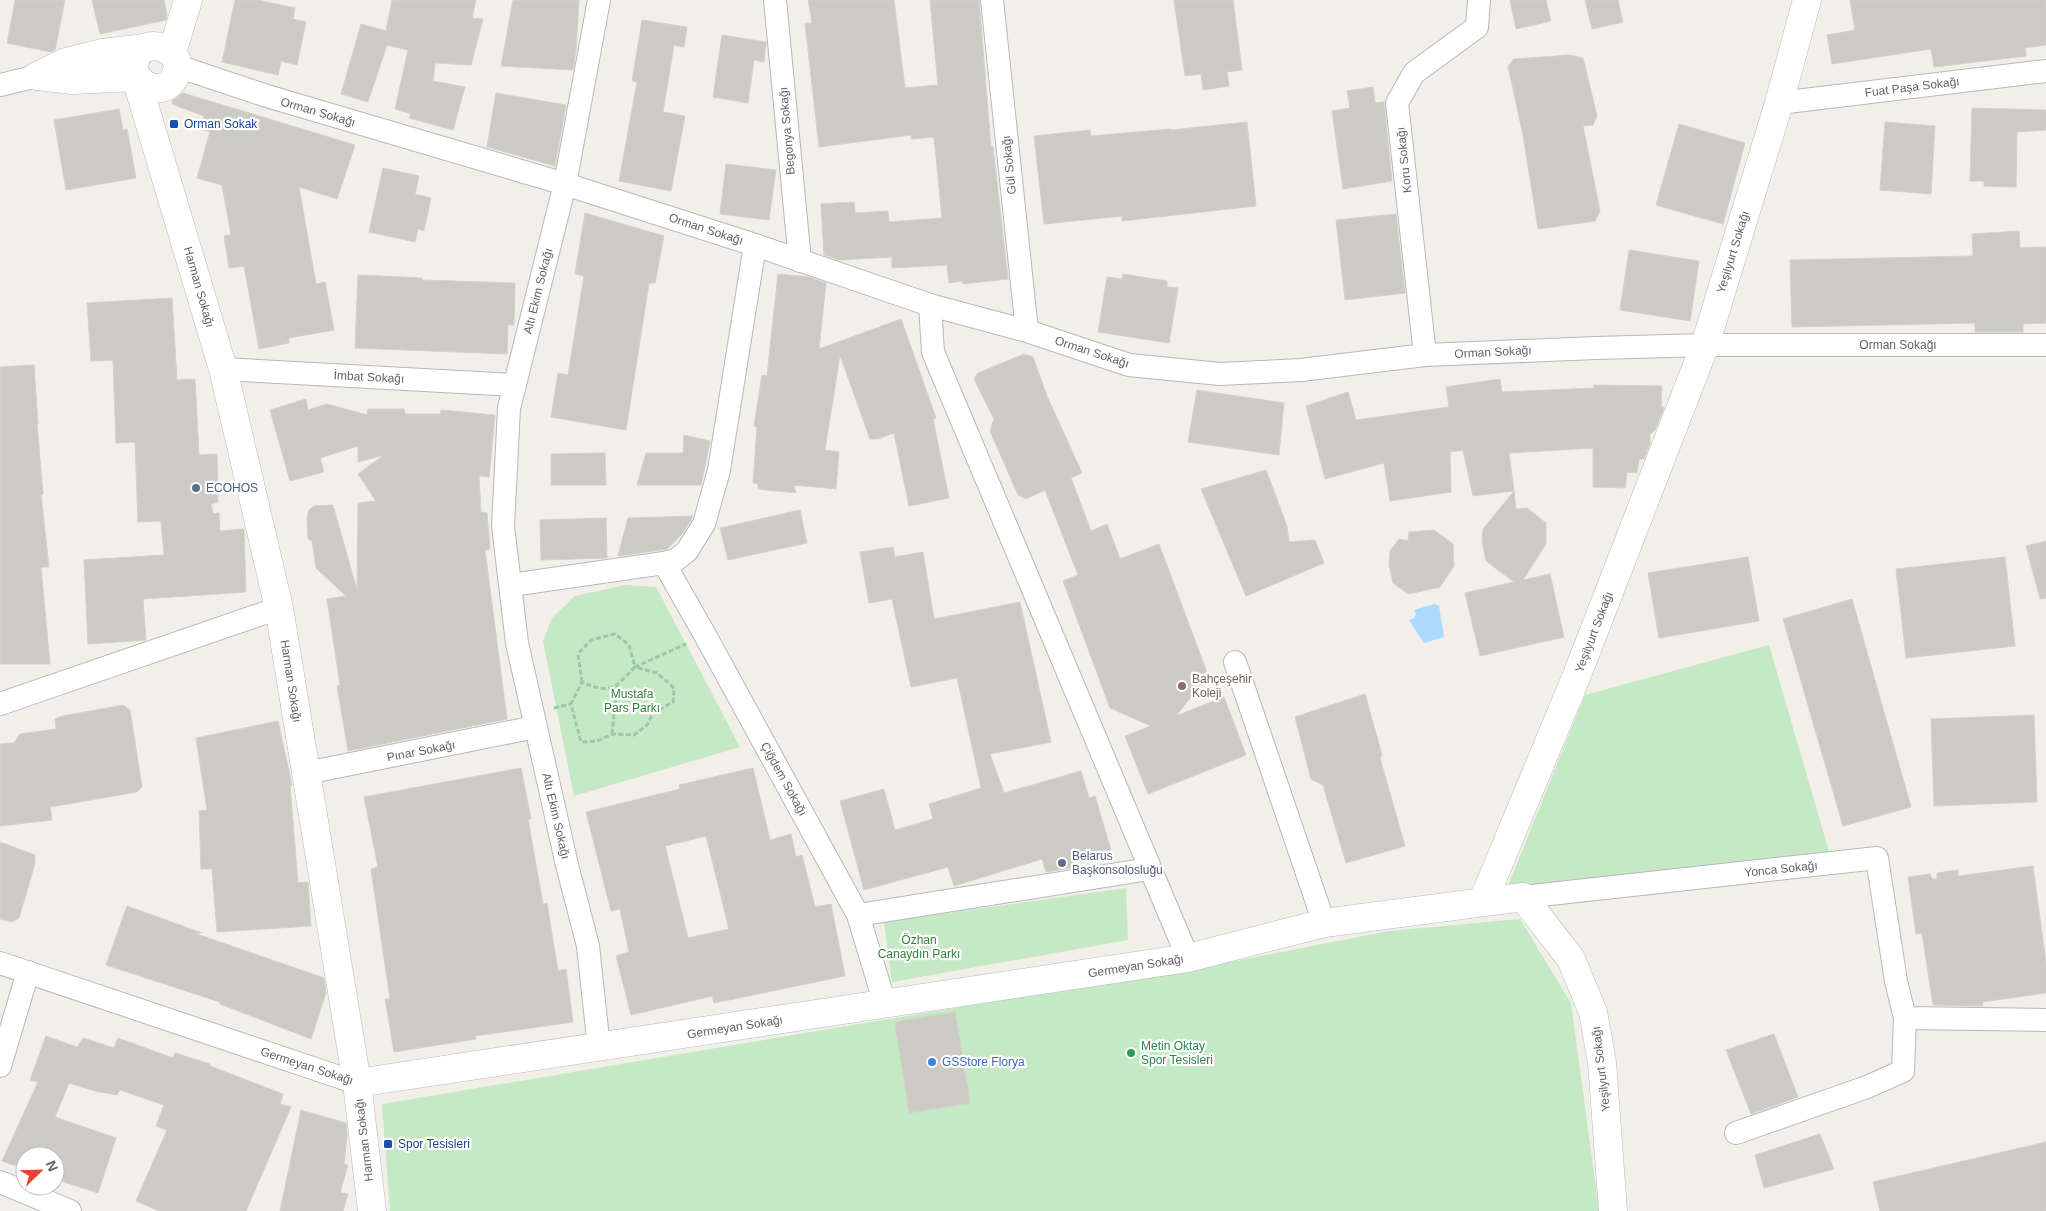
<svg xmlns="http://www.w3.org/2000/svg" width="2046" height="1211" viewBox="0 0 2046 1211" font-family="Arial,sans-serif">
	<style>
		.green { fill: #c5e8c5 }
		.water { fill: #aadaff }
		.building { fill: #cccac5; stroke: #d6d1c6; fill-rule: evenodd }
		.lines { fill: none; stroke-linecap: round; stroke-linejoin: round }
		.street-casing { stroke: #b5b8bc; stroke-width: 24 }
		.secondary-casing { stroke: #b6babf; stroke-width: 29 }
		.path { stroke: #9cc7a9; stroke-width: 3; stroke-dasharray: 5 2.5; stroke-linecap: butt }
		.street { stroke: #fff; stroke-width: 22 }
		.secondary { stroke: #fff; stroke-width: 28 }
		.transit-dot { fill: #1a4fb4; stroke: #fff; stroke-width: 2 }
		.service-dot { fill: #5c6f8a; stroke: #fff; stroke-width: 2 }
		.education-dot { fill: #8d6e63; stroke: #fff; stroke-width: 2 }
		.leisure-dot { fill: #2e9e5b; stroke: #fff; stroke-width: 2 }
		.shop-dot { fill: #3f7fe0; stroke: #fff; stroke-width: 2 }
		.labels { text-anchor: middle; stroke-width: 4.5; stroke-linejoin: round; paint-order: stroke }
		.street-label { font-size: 12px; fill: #5f6368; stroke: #fff }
		.transit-label { font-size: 12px; fill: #164399; stroke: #fff; text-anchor: start }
		.service-label { font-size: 12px; fill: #4e5e75; stroke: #fff; text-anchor: start }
		.education-label { font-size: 12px; fill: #785e54; stroke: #fff; text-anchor: start }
		.park-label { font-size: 12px; fill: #348238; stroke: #fff }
		.leisure-label { font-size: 12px; fill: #27864d; stroke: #fff; text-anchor: start }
		.shop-label { font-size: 12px; fill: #366cbe; stroke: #fff; text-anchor: start }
	</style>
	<rect width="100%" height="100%" fill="#f1efe8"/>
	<g class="green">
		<path d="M626 585 656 587 740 747 574 796 543 641 552 618 575 596Z"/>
		<path d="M1769 645 1830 855 1507 888 1585 695Z"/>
		<path d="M1126 888 1128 940 892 982 884 922Z"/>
		<path d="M1520 919 1571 1003 1599 1211H390L382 1104 1241 960 1389 931Z"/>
	</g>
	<path class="water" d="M1435 604 1439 606 1444 637 1424 643 1409 620 1414 618 1416 614 1414 610Z"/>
	<g class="building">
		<path d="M15 0H65L55 50 51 52 7 43Z"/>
		<path d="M92 0H164L167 14 166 20 100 34Z"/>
		<path d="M235 0H257L295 8 293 19 306 22 297 65 281 61 278 75 222 62Z"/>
		<path d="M392 0H476L472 18 483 19 471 65 435 63 433 81 465 87 453 130 409 118 411 114 395 109 408 50 387 45 368 102 341 94 361 24 386 31Z"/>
		<path d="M513 0H579L576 50 573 70 501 66Z"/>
		<path d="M808 0H894L905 88 938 85 930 0H979L991 147H993L1008 279 963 284V281L949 283 947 265 892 268V257L839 260 824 255 821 204 854 202 855 213 888 211 889 222 942 218 934 137 911 139V135L819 147 805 23H812Z"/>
		<path d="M1174 0H1233L1242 70 1227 72 1229 86 1203 90 1201 74 1185 76Z"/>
		<path d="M1510 0H1546L1551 21 1516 29Z"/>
		<path d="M1585 0H1618L1623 22 1592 29Z"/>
		<path d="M1850 0H2046V45L2025 48 2026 56 1934 67 1931 49 1832 64 1827 35 1855 30Z"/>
		<path d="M642 20 687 27 684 47 674 45 663 112 685 116 671 191 619 181 637 82 632 81Z"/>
		<path d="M722 35 766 42 764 62 754 60 748 103 713 97Z"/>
		<path d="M1569 55 1583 58 1597 116 1593 125 1583 126 1600 211 1595 221 1538 229 1523 135 1508 66 1514 59Z"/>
		<path d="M1373 87 1375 103 1384 102 1392 181 1343 189 1332 111 1350 108 1347 91Z"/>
		<path d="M183 93 355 145 337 199 299 187 316 284 325 282 334 330 289 338V343L259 349 244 266 229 268 224 236 231 235 222 185 197 178 210 132 200 129 204 116 172 104 173 100Z"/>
		<path d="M496 93 566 105 555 166 487 147Z"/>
		<path d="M1972 108 2046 110V130L2017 132 2016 187 1984 186V181H1970Z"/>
		<path d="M119 109 123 130 127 129 136 178 66 190 54 120Z"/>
		<path d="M1247 122 1256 206 1122 221V216L1044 224 1034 136 1090 130 1091 136 1171 129V130Z"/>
		<path d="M1885 122 1935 126 1931 194 1880 190Z"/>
		<path d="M1679 124 1745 143 1723 224 1656 205Z"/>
		<path d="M726 164 776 170 769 220 720 214Z"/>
		<path d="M383 168 419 176 415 194 431 198 424 231 418 229 415 242 369 232Z"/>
		<path d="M585 213 664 236 655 283H649L626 430 551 417 558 373 568 375 584 276 575 274Z"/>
		<path d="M1396 214 1405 293 1345 300 1336 220Z"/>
		<path d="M2019 231 2020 248 2046 247V323L2023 324V332H1975V323L1792 327 1790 260 1973 256 1972 234Z"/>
		<path d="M1629 250 1699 261 1690 321 1620 310Z"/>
		<path d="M778 274 809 277 826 283 819 349 901 319 936 418 933 419 949 498 909 506 894 433 878 439H870L840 355 825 450 839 452 836 489 794 485 796 493 758 489V484L753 483 757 427 754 426 762 375 767 376Z"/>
		<path d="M1123 274 1167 281V287L1178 288 1169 343 1098 332 1107 277 1122 279Z"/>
		<path d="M358 275 422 278V280L515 283 514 325H508L507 354 355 348Z"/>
		<path d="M172 298 177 380 195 379 199 455 217 454 218 502 211 504 213 514 219 513 220 531 244 529 246 592 143 599 146 640 88 644 84 560 164 555 161 521 138 522 135 442 116 443 113 360 91 361 87 303Z"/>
		<path d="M1024 354 1033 357 1047 396 1082 473 1071 478 1091 531 1107 524 1120 559 1159 544 1208 675 1176 716 1224 697 1246 755 1148 794 1125 736 1151 726 1110 708 1063 581 1078 575 1045 490 1026 499 1018 495 990 431 994 419 974 379 978 373Z"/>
		<path d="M34 365 38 424H37L43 494 41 495 49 567H41L50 664H0V367Z"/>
		<path d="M1500 379 1502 392 1594 388V385L1662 386 1661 405 1664 408 1655 430 1650 434V444L1644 459H1639L1637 473 1627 472 1625 488 1593 487V448L1509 453 1514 491 1473 496 1463 450 1450 452 1451 492 1390 501 1384 463 1325 479 1306 406 1348 392 1356 420 1449 407 1446 387Z"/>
		<path d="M1197 390 1284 403 1279 455 1188 442Z"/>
		<path d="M306 399 308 410 327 404 367 415 368 409H404L405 414H440L441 410 495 415 489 477 479 476 481 512 487 513 490 549 485 550 507 719 348 751 337 686 340 685 327 599 346 596 316 568 312 541 308 539 307 519 309 510 314 506 333 505 357 590 358 503 376 501 358 474 384 455 358 462V446L320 458 324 472 290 481 270 410Z"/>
		<path d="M684 435 710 441 701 485H637L646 453H683Z"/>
		<path d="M605 453 606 485H551V454Z"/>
		<path d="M1266 470 1287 526 1289 542 1315 540 1324 563 1246 596 1201 489Z"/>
		<path d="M1514 491 1516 509 1527 508 1546 523V544L1523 580 1550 574 1564 637 1480 656 1465 593 1514 582 1486 561 1482 542 1483 529Z"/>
		<path d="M800 510 807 543 728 560 720 528Z"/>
		<path d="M693 516 682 534 667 549 618 556 628 518Z"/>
		<path d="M606 518 607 558 541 560 540 520Z"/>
		<path d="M1434 530 1453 544 1454 566 1440 587 1408 594 1393 583 1389 564 1390 551 1399 539 1408 541 1409 532Z"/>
		<path d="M2046 541V598L2040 599 2026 546Z"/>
		<path d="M893 547 895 557 923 552 934 619 1020 602 1051 742 990 754 1004 793 1081 771 1089 798 1095 796 1111 850 1075 860 1077 866 1069 868 1046 872 1042 859 954 886 948 867 864 890 840 801 884 789 895 830 933 819 929 804 981 788 957 678 911 687 892 599 869 603 860 552Z"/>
		<path d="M1748 557 1759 621 1659 638 1648 573Z"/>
		<path d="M2005 557 2015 646 1906 658 1896 569Z"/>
		<path d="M1852 599 1911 807 1843 826 1783 619Z"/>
		<path d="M1365 694 1382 755 1380 758 1405 846 1346 863 1323 785 1311 779 1295 717Z"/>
		<path d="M123 705 130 710 142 787 137 792 50 807 52 820 0 826V744L14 743 20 734 56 729 55 719 63 716Z"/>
		<path d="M2034 715 2037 802 1934 806 1931 719Z"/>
		<path d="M278 721 292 785H290L298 883 308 882 311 926 217 932 212 869H201L199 811 207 810 196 738Z"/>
		<path d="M521 768 531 819H528L543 904 547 903 558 971 566 969 573 1022 475 1036 476 1039 394 1052 385 999H390L371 869 378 867 364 797Z"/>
		<path d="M753 768 770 840 791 834 796 857 802 855 815 907 831 904 845 976 714 1003 712 996 631 1015 616 956 629 952 620 909 611 911 586 812 680 789 679 785ZM706 836 729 929 688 938 665 846Z"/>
		<path d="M0 842 35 855V863L19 918 11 922 0 919Z"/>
		<path d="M2033 866 2046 963V993L1982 1002 1983 1006 1933 1005 1922 933 1916 934 1908 877 1930 874 1932 879H1937V873L1958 870V876Z"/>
		<path d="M127 906 202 933H194L324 978 326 993 311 1039 220 1004V1002L106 965Z"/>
		<path d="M955 1012 970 1103 909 1113 895 1022Z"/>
		<path d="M1774 1034 1798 1097 1751 1114 1726 1050Z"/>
		<path d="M46 1036 77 1047 83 1038 114 1048 118 1038 173 1058 175 1053 210 1064V1066L283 1094 280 1104 291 1107 246 1211H159L136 1201 167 1130 156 1126 164 1105 120 1090 117 1095 95 1091 69 1083 55 1117 116 1138 98 1193 55 1179V1156H25V1169L2 1161 38 1082 30 1080Z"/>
		<path d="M301 1110 346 1123 347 1136 344 1164 348 1165 340 1193 348 1194 343 1211H280Z"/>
		<path d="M1820 1134 1834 1169 1764 1188 1755 1155Z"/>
		<path d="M2046 1142V1211H1880L1873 1182Z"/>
	</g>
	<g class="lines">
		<defs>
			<g id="street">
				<path d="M775 0 800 261"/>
				<path d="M992 0 1027 331"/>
				<path d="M177 66 267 96 565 184 755 245 930 305 1027 331 1129 365 1220 374 1301 370 1425 355 1596 348 1705 345H2046"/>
				<path d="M0 85 37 76"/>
				<path d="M1779 103 2046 71"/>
				<path d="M930 305 933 352 1188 958"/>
				<path d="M1425 355 1397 103 1414 73 1477 27 1479 0"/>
				<path d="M223 369 515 385"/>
				<path d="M664 563 705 635 858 915 885 1004"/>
				<path d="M511 585 664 563 676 560 687 551 704 524 719 470 755 245"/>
				<path d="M1235 662 1324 923"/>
				<path d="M0 704 279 608"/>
				<path d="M306 773 535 727"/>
				<path d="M1523 897 1877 858 1896 981 1905 1018 2046 1020"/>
				<path d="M858 915 1149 869"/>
				<path d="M0 963 357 1083"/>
				<path d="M599 1048 588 946 567 865 517 643 503 526 509 408 565 184 599 0"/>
				<path d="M0 1066 28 972"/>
				<path d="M1736 1133 1867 1087 1903 1071 1905 1018"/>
				<path d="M0 1182 70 1211"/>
			</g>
			<g id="secondary">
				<path d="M172 53 188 0"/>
				<path d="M37 76 66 62 102 53 146 48"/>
				<path d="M38 76 73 80 137 77"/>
				<path d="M137 77C146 88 162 94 173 80 195 49 133 27 134 71L223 369 279 608 357 1083 372 1211"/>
				<path d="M1483 901 1575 680 1705 345 1779 103 1807 0"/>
				<path d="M357 1083 1188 958 1324 923 1523 897 1571 959 1593 1012 1602 1062 1613 1211"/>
			</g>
		</defs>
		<use href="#street" class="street-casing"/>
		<use href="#secondary" class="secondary-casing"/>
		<g class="path">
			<path d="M582 682 578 654 591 640 615 634 629 645 635 667C615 688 611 695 582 682L571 704 581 742 597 741 612 734 634 735 647 725 653 713 673 702 674 688 657 673 635 667 686 644"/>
			<path d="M617 687 653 713"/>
			<path d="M554 708 571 704"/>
			<path d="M612 734 617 686"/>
		</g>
		<use href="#street" class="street"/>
		<use href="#secondary" class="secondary"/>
	</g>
	<g class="transit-dot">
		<rect x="169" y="119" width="10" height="10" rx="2.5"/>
		<rect x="383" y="1139" width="10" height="10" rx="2.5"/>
	</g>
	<g class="service-dot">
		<circle cx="196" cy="488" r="5"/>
		<circle cx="1062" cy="863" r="5"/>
	</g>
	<circle class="education-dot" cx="1182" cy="686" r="5"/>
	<circle class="leisure-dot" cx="1131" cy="1053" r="5"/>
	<circle class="shop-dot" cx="932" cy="1062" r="5"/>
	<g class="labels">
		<g class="street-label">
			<text transform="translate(1912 87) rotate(-7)" y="4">Fuat Paşa Sokağı</text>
			<text transform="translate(318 112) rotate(16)" y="4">Orman Sokağı</text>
			<text transform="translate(787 131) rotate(-95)" y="4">Begonya Sokağı</text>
			<text transform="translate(1404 160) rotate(-96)" y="4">Koru Sokağı</text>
			<text transform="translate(1009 165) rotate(-96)" y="4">Gül Sokağı</text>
			<text transform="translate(706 229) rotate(18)" y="4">Orman Sokağı</text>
			<text transform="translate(1733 252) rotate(-73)" y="4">Yeşilyurt Sokağı</text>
			<text transform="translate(199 287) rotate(74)" y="4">Harman Sokağı</text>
			<text transform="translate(538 291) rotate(-76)" y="4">Altı Ekim Sokağı</text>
			<text x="1898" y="349">Orman Sokağı</text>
			<text transform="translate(1092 352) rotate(18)" y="4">Orman Sokağı</text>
			<text transform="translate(1493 352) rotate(-3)" y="4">Orman Sokağı</text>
			<text transform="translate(369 377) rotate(3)" y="4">İmbat Sokağı</text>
			<text transform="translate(1594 632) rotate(-69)" y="4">Yeşilyurt Sokağı</text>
			<text transform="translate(291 681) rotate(81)" y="4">Harman Sokağı</text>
			<text transform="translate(421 751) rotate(-11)" y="4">Pınar Sokağı</text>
			<text transform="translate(784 779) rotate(61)" y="4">Çiğdem Sokağı</text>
			<text transform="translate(556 816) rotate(77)" y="4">Altı Ekim Sokağı</text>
			<text transform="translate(1781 869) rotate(-6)" y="4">Yonca Sokağı</text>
			<text transform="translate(1136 966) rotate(-9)" y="4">Germeyan Sokağı</text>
			<text transform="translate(735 1027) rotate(-9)" y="4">Germeyan Sokağı</text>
			<text transform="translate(307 1066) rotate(18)" y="4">Germeyan Sokağı</text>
			<text transform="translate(1601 1069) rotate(-97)" y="4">Yeşilyurt Sokağı</text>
			<text transform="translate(364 1140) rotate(-97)" y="4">Harman Sokağı</text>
		</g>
		<g class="transit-label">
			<text x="184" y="128">Orman Sokak</text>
			<text x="398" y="1148">Spor Tesisleri</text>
		</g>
		<g class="service-label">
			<text x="206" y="492">ECOHOS</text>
			<text x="1072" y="860">Belarus<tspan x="1072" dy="14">Başkonsolosluğu</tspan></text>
		</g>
		<g class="education-label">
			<text x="1192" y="683">Bahçeşehir<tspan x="1192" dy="14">Koleji</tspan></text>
		</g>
		<g class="park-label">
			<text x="632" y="698">Mustafa<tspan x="632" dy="14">Pars Parkı</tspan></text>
			<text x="919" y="944">Özhan<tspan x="919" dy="14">Canaydın Parkı</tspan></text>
		</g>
		<g class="leisure-label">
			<text x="1141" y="1050">Metin Oktay<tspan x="1141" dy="14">Spor Tesisleri</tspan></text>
		</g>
		<g class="shop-label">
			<text x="942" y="1066">GSStore Florya</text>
		</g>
	</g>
	<g transform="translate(40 1171) rotate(67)"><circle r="24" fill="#ffffff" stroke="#bfc1c3"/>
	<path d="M0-4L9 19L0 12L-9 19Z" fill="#ea4335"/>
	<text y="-8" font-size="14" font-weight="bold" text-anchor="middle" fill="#5f6368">N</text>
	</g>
</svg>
